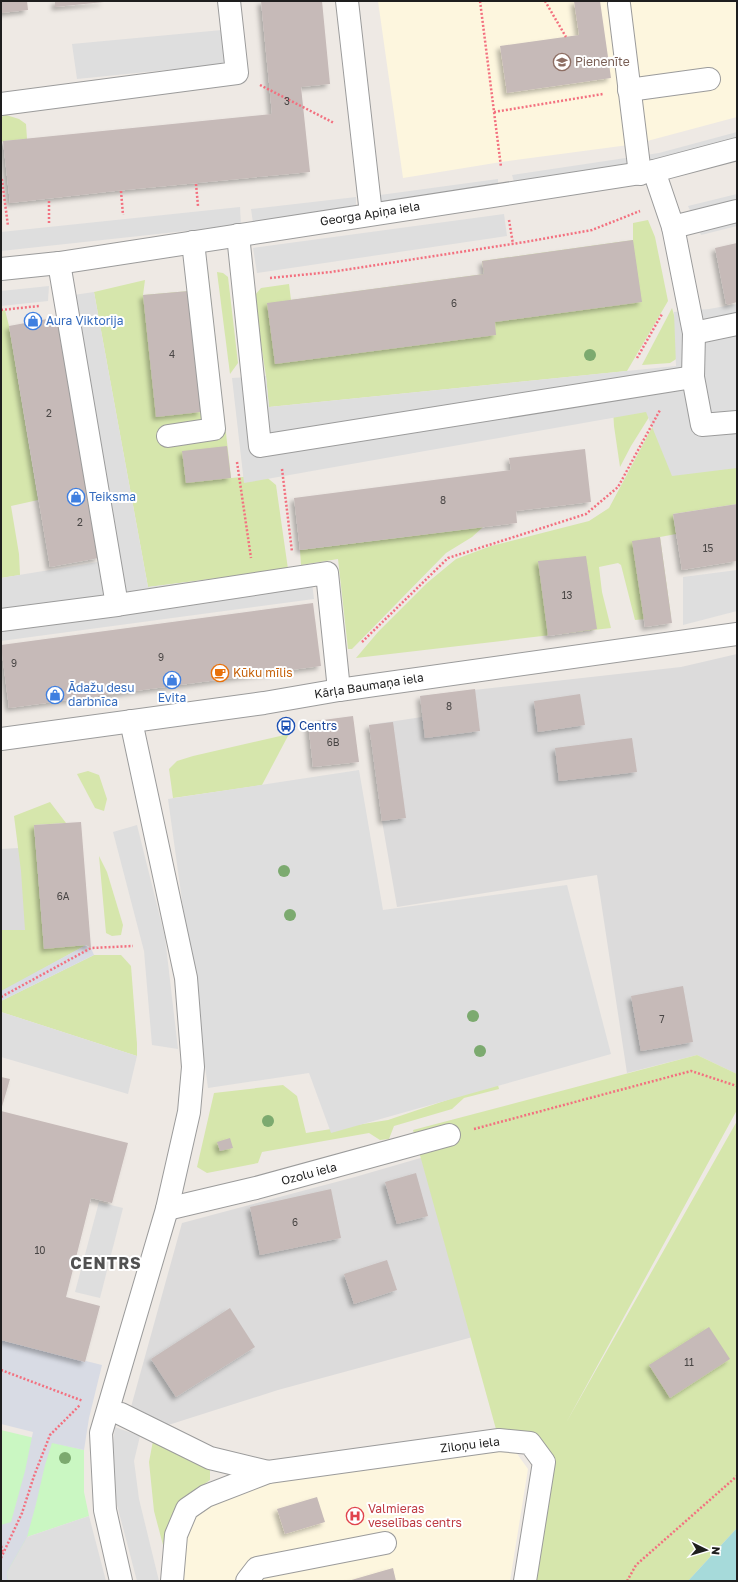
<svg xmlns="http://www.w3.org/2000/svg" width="738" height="1582" viewBox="0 0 738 1582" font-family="'Golos Text',sans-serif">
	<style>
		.residential { fill: #dcdbdb }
		.education { fill: #fdf6de }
		.grass { fill: #d6e6ac }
		.park { fill: #caf7c2 }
		.parking { fill: #dedede }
		.plaza { fill: #d8dbe4 }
		.water { fill: #a6dada }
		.building { fill: #c6bab8; filter: url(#shadow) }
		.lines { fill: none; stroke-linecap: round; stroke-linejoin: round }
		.minor-casing { stroke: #9b9b9b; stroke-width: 24 }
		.path { stroke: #f3707f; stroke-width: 2.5; stroke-dasharray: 2 2; stroke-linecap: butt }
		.minor { stroke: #fff; stroke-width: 22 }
		.tree { fill: #7caa6f }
		.labels { text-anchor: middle; stroke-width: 4; stroke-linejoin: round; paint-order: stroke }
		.number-label { font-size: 10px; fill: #484544 }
		.education-label { font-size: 12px; fill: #785e54; stroke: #fff; text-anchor: start }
		.street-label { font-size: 12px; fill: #1e1e1e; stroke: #fff }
		.shop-label { font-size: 12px; fill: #366cbe; stroke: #fff; text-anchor: start }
		.food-label { font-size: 12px; fill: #c56008; stroke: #fff; text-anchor: start }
		.transit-label { font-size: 12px; fill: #164399; stroke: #fff; text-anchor: start }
		.health-label { font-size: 12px; fill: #be3a42; stroke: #fff; text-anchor: start }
		.district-label { font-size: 16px; font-weight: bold; letter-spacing: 1px; fill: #515151; stroke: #fff }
	</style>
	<defs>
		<filter id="shadow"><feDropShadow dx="-3.5" dy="3.5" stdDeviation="2" flood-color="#0004"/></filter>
	</defs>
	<rect width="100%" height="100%" fill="#eee9e4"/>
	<g class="residential">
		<path d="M737 654V1074L697 1055 627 1073 597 875 397 907 382 821 369 725 422 717 420 696 681 667Z"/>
		<path d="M36 847 44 949 1 950V849Z"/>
		<path d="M424 1157 480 1335 278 1390 162 1427 131 1407 182 1223 355 1177Z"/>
	</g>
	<g class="education">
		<path d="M378 1H736L737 117 636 144 501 162 403 178Z"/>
		<path d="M485 1447 515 1451 528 1469 510 1581H181L180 1537 190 1513 267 1478Z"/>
	</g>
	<g class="grass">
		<path d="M6 115 19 119 26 124 27 139 3 141 1 143V117Z"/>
		<path d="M648 220 655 237 668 301 627 371 269 407 266 376 255 307V295L261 288 289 284 291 300 484 274 482 261 633 240V223Z"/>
		<path d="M208 271 231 478 264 475 276 485 288 569 148 587 94 292 145 280 143 295 189 291 188 276Z"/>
		<path d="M217 272 223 273 228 277 238 363 230 374Z"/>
		<path d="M672 308 676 322 681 356 670 363 642 365Z"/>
		<path d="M5 310 9 326 38 500 11 506 19 554 20 575 1 578V311Z"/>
		<path d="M656 406 631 446 620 467 614 426 613 409Z"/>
		<path d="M662 409 737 450V504L673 514 676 534 660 537 671 617 635 620 621 565 618 563 599 567 602 592 611 628 356 658 378 632 427 583 456 559 491 546 589 521 609 508Z"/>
		<path d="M483 527 472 537 446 553 352 649H348L338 559 301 565 300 550Z"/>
		<path d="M289 734 262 785 173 798 169 769 177 761 193 756Z"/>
		<path d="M88 771 99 775 107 799 104 811 95 808 77 774Z"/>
		<path d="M50 802 66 823 34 825 44 948 86 945 1 992V930H25L21 871 14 816Z"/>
		<path d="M99 856 107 872 123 925 121 935 112 936 106 933Z"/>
		<path d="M94 955H121L131 966 137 1044V1056L1 1012V1001Z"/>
		<path d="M483 1026 499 1089 464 1098 452 1109 394 1126 389 1139 380 1140 369 1133 262 1152 258 1163 207 1173 197 1167 214 1093 283 1085 297 1096 306 1133 388 1120 453 1098Z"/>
		<path d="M697 1055 737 1074V1110L566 1423 737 1121V1528L688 1581H525L544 1462 499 1440 413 1130Z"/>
		<path d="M153 1441 210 1469V1480L192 1493 167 1560 154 1511 149 1462Z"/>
	</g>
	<path class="park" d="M1 1430 84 1450V1492L89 1516 27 1537 8 1581H1Z"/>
	<g class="parking">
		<path d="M222 30 226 64 77 79 72 44Z"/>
		<path d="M737 132V142L661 164 515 185 512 175 659 153Z"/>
		<path d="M498 179V189L380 206V195Z"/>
		<path d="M737 194V226L701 235 688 206Z"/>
		<path d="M356 197V208L253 223 251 209Z"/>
		<path d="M240 207 241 225 1 251V232Z"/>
		<path d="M504 214 507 236 257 273 253 248Z"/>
		<path d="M49 286 48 301 1 306V291Z"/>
		<path d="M94 292 148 587 310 567 314 599 1 641V578L110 560 60 297Z"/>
		<path d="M737 304V468L672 476 646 412 244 483 232 378 266 376 269 407 676 366 674 312 709 309Z"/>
		<path d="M737 570V611L683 625V577Z"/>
		<path d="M359 770 383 910 567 885 611 1054 331 1133 309 1073 208 1088 168 799Z"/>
		<path d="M137 825 165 937 178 1049 152 1045 144 951 113 832Z"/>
		<path d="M1 1012 137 1056 128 1094 1 1057Z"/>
		<path d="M99 1202 123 1208 100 1298 75 1292Z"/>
		<path d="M115 1427 140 1436 134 1461 139 1499 159 1581H137L117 1505 111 1462Z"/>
		<path d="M89 1516 106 1581H8L7 1572 27 1537Z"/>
	</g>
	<g class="plaza">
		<path d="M86 945 91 948 94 955 1 1001V991Z"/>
		<path d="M1 1340 102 1365 89 1418 84 1450 52 1443 45 1465 36 1504 27 1537 7 1572 8 1581H1V1525L11 1522 25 1471 33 1432 1 1424Z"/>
	</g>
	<path class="water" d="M737 1528V1581H688Z"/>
	<g class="building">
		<path d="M1 1H27L28 10 1 13Z"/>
		<path d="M55 1H104V2L55 7Z"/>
		<path d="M261 1H322L330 84 301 87 310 172 115 191 10 203 3 141 272 114Z"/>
		<path d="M574 1H600L611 78 507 93 500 46 579 35Z"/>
		<path d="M633 240 642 302 495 322 496 335 275 364 267 303 484 274 482 261Z"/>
		<path d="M737 243V302L727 305V303L726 304 715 248Z"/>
		<path d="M189 291 201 412 156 417 143 295Z"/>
		<path d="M58 317 99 558 50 567 9 326Z"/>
		<path d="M227 446 231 478 186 483 182 451Z"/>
		<path d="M585 449 591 502 516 511 517 523 300 550 294 498 511 470 509 458Z"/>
		<path d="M737 504V561L682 570 673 514Z"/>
		<path d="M660 537 672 623 645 627 632 541Z"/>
		<path d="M586 556 597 629 548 636 538 561Z"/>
		<path d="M313 603 321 666 9 708 1 645Z"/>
		<path d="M475 689 480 731 425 738 420 696Z"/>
		<path d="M580 694 585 725 538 732 534 701Z"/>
		<path d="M353 716 359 762 313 767 308 722Z"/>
		<path d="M393 722 406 818 382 821 369 725Z"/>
		<path d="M632 738 637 772 559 781 555 748Z"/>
		<path d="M81 822 91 948 86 945 44 949 34 825Z"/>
		<path d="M683 986 693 1042 641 1051 631 996Z"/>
		<path d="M1 1077 10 1079 1 1110Z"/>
		<path d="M1 1111 128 1143 112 1203 91 1198 66 1297 100 1306 85 1362 1 1340Z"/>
		<path d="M230 1138 233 1148 220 1151 217 1142Z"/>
		<path d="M416 1173 428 1216 397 1224 385 1182Z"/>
		<path d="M331 1189 341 1238 260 1255 250 1207Z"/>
		<path d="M387 1260 397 1290 354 1304 344 1274Z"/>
		<path d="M230 1308 255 1347 176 1397 151 1359Z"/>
		<path d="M709 1327 730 1359 670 1398 649 1365Z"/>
		<path d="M317 1497 325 1522 285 1534 277 1509Z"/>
		<path d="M393 1568 396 1581H348Z"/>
	</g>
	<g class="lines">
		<defs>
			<g id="minor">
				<path d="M347 1 371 214"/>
				<path d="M619 4 640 174"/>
				<path d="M629 90 709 79"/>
				<path d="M1 104 237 73 229 1"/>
				<path d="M654 171 673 227 694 333 693 377 702 425 737 422"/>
				<path d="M673 227 737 211"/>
				<path d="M238 235 260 446 693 377"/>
				<path d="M59 263 117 605"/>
				<path d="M1 269 59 263 654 171 737 149"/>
				<path d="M694 333 737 324"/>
				<path d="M168 436 214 429 193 242"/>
				<path d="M1 620 117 605 327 573 339 690"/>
				<path d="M1 739 264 703 339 690 737 634"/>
				<path d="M167 1209 256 1188 449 1135"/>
				<path d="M121 1414 210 1458 268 1472"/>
				<path d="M121 1581 105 1510 101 1433 167 1209 189 1112 193 1067 186 978 131 721"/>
				<path d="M172 1581 176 1535 187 1509 206 1496 268 1472 499 1440 530 1443 544 1462 525 1581"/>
				<path d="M247 1581 257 1568 385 1543"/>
			</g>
		</defs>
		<use href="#minor" class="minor-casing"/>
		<g class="path">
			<path d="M480 1 501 167"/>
			<path d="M545 1 566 37"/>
			<path d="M260 85 334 123"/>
			<path d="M494 112 603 94"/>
			<path d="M1 180H2L8 226"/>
			<path d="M196 184 198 206"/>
			<path d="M121 191 123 215"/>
			<path d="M509 220 513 244"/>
			<path d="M49 223V199"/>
			<path d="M270 278 331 272 525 242 592 230 640 211"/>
			<path d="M1 310 39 306"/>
			<path d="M637 358 662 314"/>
			<path d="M237 462 251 558"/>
			<path d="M282 469 292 552"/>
			<path d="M362 642 448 558 586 514 618 487 660 410"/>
			<path d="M1 997 91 948 133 946"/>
			<path d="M474 1129 691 1071 737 1086"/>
			<path d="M1 1370 83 1401"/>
			<path d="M1 1546 3 1552"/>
			<path d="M1 1558 22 1513 34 1476 50 1435 80 1405"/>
			<path d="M627 1581 636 1565 737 1476"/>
		</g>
		<use href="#minor" class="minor"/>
	</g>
	<g class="tree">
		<circle cx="590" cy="355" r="6"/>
		<circle cx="284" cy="871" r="6"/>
		<circle cx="290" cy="915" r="6"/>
		<circle cx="473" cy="1016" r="6"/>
		<circle cx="480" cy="1051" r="6"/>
		<circle cx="268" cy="1121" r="6"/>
		<circle cx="65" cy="1458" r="6"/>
	</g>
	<defs>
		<symbol id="school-ring" viewBox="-11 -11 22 22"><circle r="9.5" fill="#fff" stroke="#8d6e63" stroke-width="1.5"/><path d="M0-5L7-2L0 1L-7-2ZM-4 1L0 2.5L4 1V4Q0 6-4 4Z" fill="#8d6e63"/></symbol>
		<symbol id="shop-ring" viewBox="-11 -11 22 22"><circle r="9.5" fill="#fff" stroke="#3f7fe0" stroke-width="1.5"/><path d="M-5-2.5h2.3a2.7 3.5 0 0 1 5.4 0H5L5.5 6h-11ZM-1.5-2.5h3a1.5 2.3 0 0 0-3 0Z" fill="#3f7fe0"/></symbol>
		<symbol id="cafe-ring" viewBox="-11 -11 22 22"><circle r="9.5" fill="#fff" stroke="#e8710a" stroke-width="1.5"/><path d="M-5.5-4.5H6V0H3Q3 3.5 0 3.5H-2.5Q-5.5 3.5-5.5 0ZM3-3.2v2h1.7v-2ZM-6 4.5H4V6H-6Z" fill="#e8710a"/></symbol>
		<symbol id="bus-ring" viewBox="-11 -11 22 22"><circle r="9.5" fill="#fff" stroke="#1a4fb4" stroke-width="1.5"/><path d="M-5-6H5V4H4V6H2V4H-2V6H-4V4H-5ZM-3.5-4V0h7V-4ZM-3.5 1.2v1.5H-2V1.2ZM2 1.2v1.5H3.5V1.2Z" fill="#1a4fb4"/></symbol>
		<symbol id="hospital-ring" viewBox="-11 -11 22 22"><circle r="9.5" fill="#fff" stroke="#e0444e" stroke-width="1.5"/><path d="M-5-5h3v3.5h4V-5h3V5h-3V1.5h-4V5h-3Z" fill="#e0444e"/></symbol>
	</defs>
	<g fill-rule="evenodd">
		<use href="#school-ring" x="552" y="52" width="20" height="20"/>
		<use href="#shop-ring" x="23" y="311" width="20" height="20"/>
		<use href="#shop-ring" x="66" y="487" width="20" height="20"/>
		<use href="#cafe-ring" x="210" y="663" width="20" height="20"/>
		<use href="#shop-ring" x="162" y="670" width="20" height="20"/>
		<use href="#shop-ring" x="45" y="685" width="20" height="20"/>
		<use href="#bus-ring" x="276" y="716" width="20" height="20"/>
		<use href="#hospital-ring" x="345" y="1506" width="20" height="20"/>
	</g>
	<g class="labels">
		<g class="number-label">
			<text x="287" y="105">3</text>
			<text x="454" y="307">6</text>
			<text x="172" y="358">4</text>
			<text x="49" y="417">2</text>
			<text x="443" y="504">8</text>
			<text x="80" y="526">2</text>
			<text x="708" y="552">15</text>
			<text x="567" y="599">13</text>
			<text x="161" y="661">9</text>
			<text x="14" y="667">9</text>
			<text x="449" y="710">8</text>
			<text x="333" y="746">6B</text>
			<text x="63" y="900">6A</text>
			<text x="662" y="1023">7</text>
			<text x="295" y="1226">6</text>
			<text x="40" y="1254">10</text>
			<text x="689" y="1366">11</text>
		</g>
		<g class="education-label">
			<text x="575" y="66">Pienenīte</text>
		</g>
		<g class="street-label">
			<text transform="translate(370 214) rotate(-9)" y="4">Georga Apiņa iela</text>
			<text transform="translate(369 686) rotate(-9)" y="4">Kārļa Baumaņa iela</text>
			<text transform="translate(309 1174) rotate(-15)" y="4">Ozolu iela</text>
			<text transform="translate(470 1445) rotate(-7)" y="4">Ziloņu iela</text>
		</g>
		<g class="shop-label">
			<text x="46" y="325">Aura Viktorija</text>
			<text x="89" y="501">Teiksma</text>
			<text x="68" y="692">Ādažu desu<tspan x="68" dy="14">darbnīca</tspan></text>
			<text x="172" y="702" text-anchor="middle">Evita</text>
		</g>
		<g class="food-label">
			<text x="233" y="677">Kūku mīlis</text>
		</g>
		<g class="transit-label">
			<text x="299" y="730">Centrs</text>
		</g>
		<g class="health-label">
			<text x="368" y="1513">Valmieras<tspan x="368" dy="14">veselības centrs</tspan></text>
		</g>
		<g class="district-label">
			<text x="106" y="1269">CENTRS</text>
		</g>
	</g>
	<rect width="738" height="1582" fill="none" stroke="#1e1e1e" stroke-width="4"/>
	<g transform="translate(706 1550) rotate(95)" stroke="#ffffff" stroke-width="3" paint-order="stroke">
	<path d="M0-3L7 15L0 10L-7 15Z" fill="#1e1e1e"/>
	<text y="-6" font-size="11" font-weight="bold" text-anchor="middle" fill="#1e1e1e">N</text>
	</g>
</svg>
